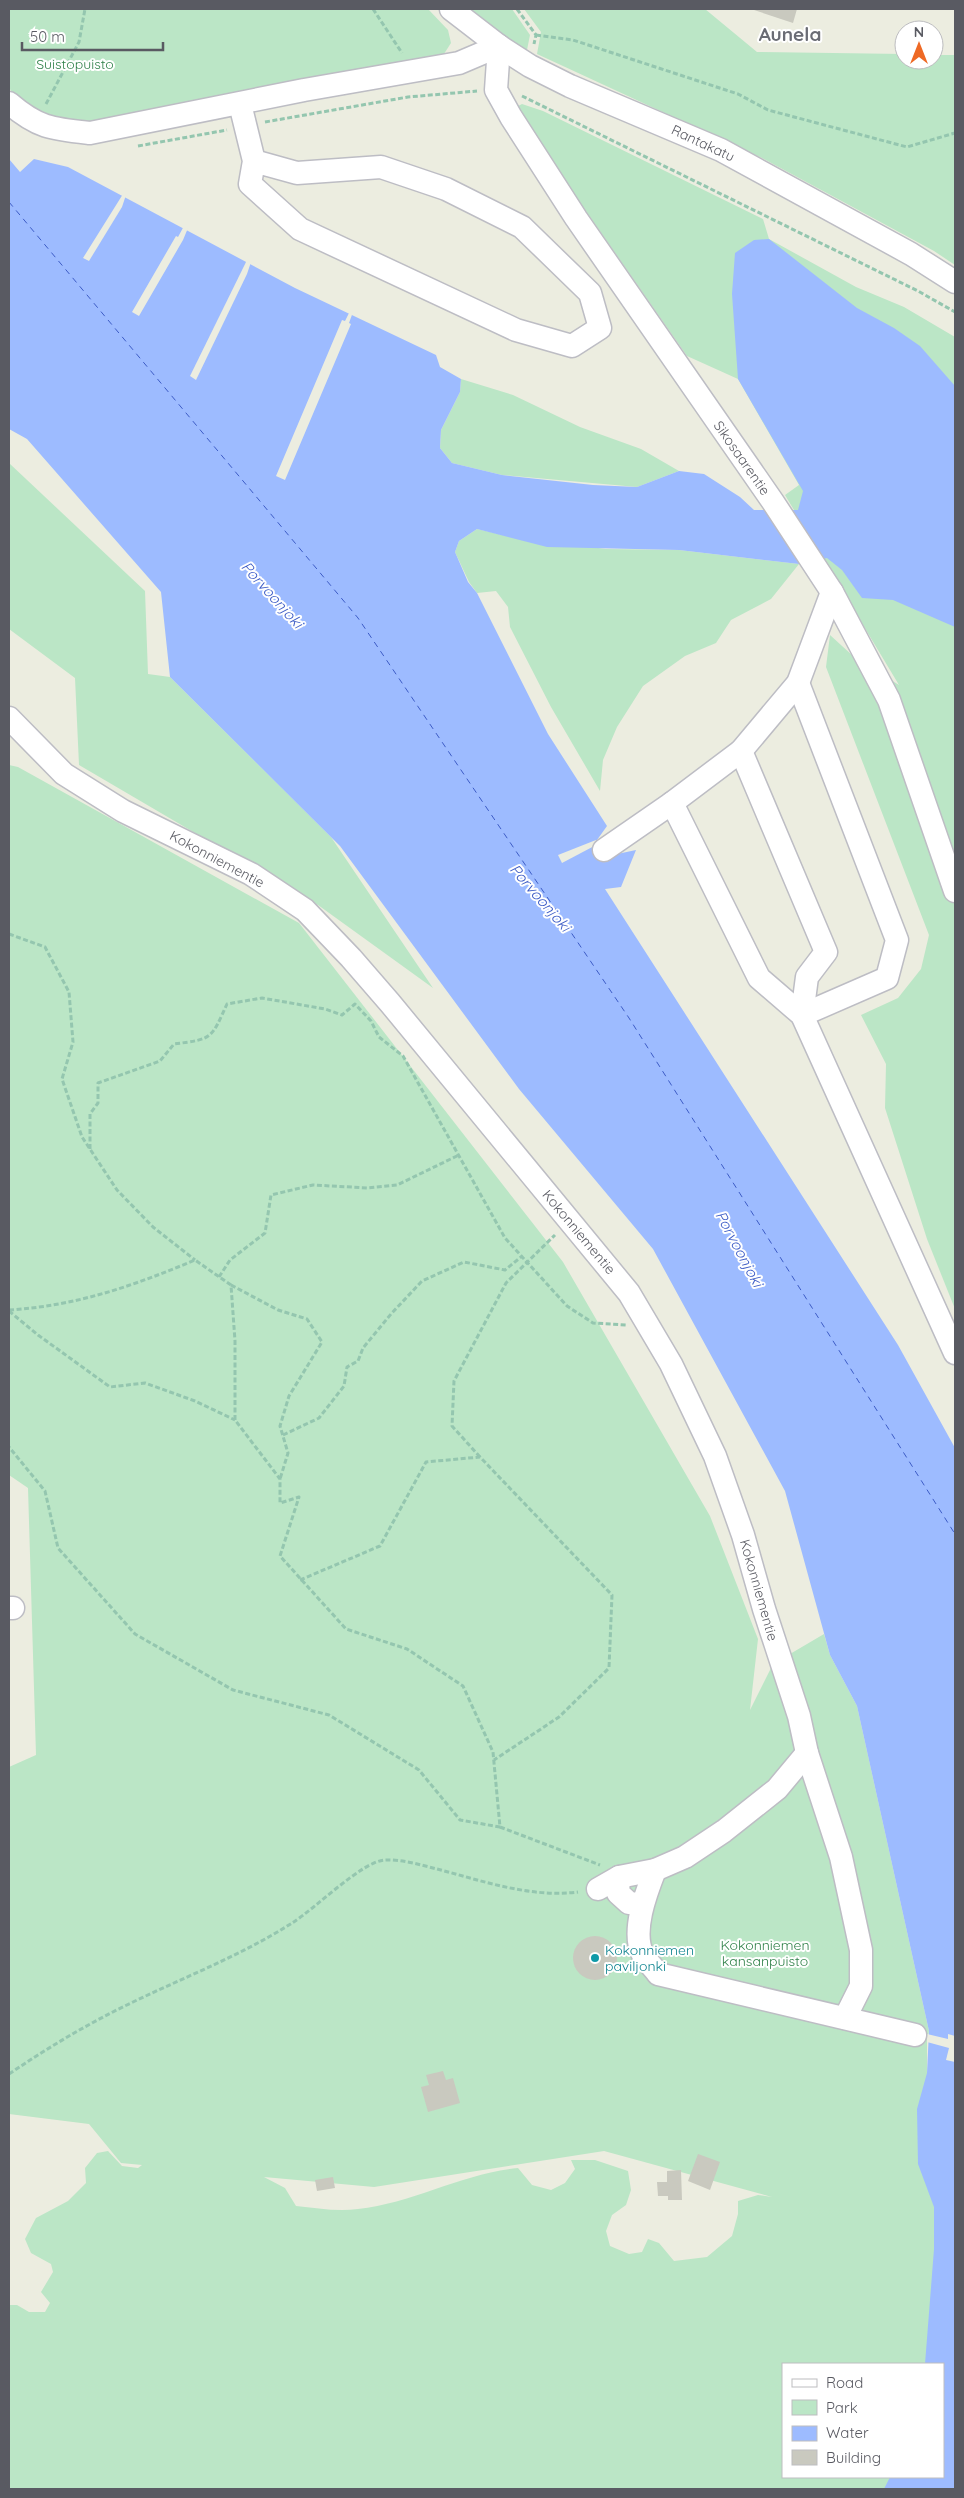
<svg xmlns="http://www.w3.org/2000/svg" width="964" height="2498" viewBox="0 0 964 2498" font-family="Quicksand,sans-serif">
	<style>
		.green { fill: #bbe6c6; fill-rule: evenodd }
		.water { fill: #9dbbff }
		.pier { fill: #ecede0 }
		.lines { fill: none; stroke-linecap: round; stroke-linejoin: round }
		.ferry { stroke: #3d5cc6; stroke-width: 1; stroke-dasharray: 6 5; stroke-linecap: butt }
		.building { fill: #c9c9bf }
		.minor-casing { stroke: #bdbdc4; stroke-width: 25 }
		.path { stroke: #94c6af; stroke-width: 3; stroke-dasharray: 5 2.5; stroke-linecap: butt }
		.minor { stroke: #fff; stroke-width: 22 }
		.culture-dot { fill: #0f9aa8; stroke: #fff; stroke-width: 2 }
		.labels { text-anchor: middle; stroke-width: 4; stroke-linejoin: round; paint-order: stroke }
		.park-label { font-size: 14px; fill: #308149; stroke: #fff }
		.street-label { font-size: 14px; fill: #595a62; stroke: #fff }
		.culture-label { font-size: 14px; fill: #0d838f; stroke: #fff; text-anchor: start }
		.water-label { font-size: 15px; font-style: italic; fill: #3d5cc6; stroke: #fff }
		.district-label { font-size: 19px; font-weight: bold; fill: #6a6c74; stroke: #fff }
	</style>
	<rect width="100%" height="100%" fill="#ecede0"/>
	<g class="green">
		<path d="M9 9H428L448 30 451 43 442 57 109 121 64 122 19 101 9 88Z"/>
		<path d="M467 9H512L530 35 527 50 499 34Z"/>
		<path d="M524 9H705L757 52 904 54V60H934V55H955V265L934 251 762 158 537 54 541 32Z"/>
		<path d="M522 104 543 111 763 219 769 239 856 287 904 307 955 337V1309L927 1239 885 1108 886 1064 861 1015 898 998 921 969 929 935 826 667 830 635 853 656 899 685 785 495 799 485 738 379 687 356 516 111V107Z"/>
		<path d="M461 379 513 395 580 427 641 449 679 471 637 487 502 475 452 463 440 448 441 430 460 392Z"/>
		<path d="M9 463 145 591 148 674 170 677 331 837 433 988 318 905 79 765 75 678 9 629Z"/>
		<path d="M477 529 507 536 606 549 679 550 799 564 771 599 731 620 716 643 685 656 643 686 617 727 603 760 600 791 551 707 510 627 508 607 496 591 477 593 469 582 455 552 459 541Z"/>
		<path d="M9 765 18 767 299 923 563 1262 710 1516 758 1639 750 1710 773 1664 824 1634 830 1655 857 1706 929 2031 927 2042V2073L955 2339 943 2364H783V2477H916L909 2489H9V2305H17L29 2312H45L50 2303 41 2292 53 2272 51 2264 31 2253 25 2239 36 2218 68 2201 86 2183 85 2168 97 2153 108 2151 122 2166 138 2168 142 2165 121 2163 89 2124 9 2114V1767L36 1755 28 1488 9 1475ZM604 2151 772 2197 758 2195 738 2201V2214L732 2236 707 2257 674 2261 659 2243 648 2239 642 2252 629 2254 610 2246 606 2231 612 2215 626 2205 631 2190 628 2171 595 2160H571L575 2169 565 2183 551 2190 532 2185 518 2168C463 2173 413 2203 358 2209 338 2212 316 2208 296 2206L285 2188 264 2177 374 2187Z"/>
	</g>
	<path class="water" d="M9 159 20 172 34 159 68 167 295 288 436 355 440 367 461 379 460 392 441 430 440 448 452 463 502 475 593 485 637 487 679 471 704 474 740 497 754 510H798L803 491 738 379 732 294 735 253 754 240 769 239 857 308 894 328 920 346 955 386V627L893 600 862 598 842 570 827 558 799 564 679 550 547 547 477 529 459 541 455 552 468 582 477 593 548 734 607 826 597 840 608 856 636 850 621 887 605 889 898 1345 955 1448V2489H884L890 2477H943V2364H925L934 2249V2207L918 2164 917 2109 927 2073 929 2031 857 1706 830 1655 785 1491 653 1249 519 1089 340 846 170 677 161 592 27 439 9 429Z"/>
	<g class="pier">
		<path d="M123 194 126 195 122 207 89 261 83 258Z"/>
		<path d="M184 226 188 228 183 240 139 316 132 312 176 236 178 237Z"/>
		<path d="M247 260 251 262 247 274 196 380 190 376Z"/>
		<path d="M350 311 353 312 349 323 351 324 285 480 276 476 342 320 345 321Z"/>
		<path d="M596 840 598 844 562 863 558 855Z"/>
		<path d="M927 2034 948 2039V2034L955 2036V2062L946 2060 949 2048 927 2042Z"/>
	</g>
	<g class="lines">
		<path class="ferry" d="M9 202 358 618 629 1018 955 1534"/>
	</g>
	<g class="building">
		<path d="M751 9H797L793 23Z"/>
		<circle cx="595" cy="1958" r="22"/>
		<path d="M443 2071 446 2080 453 2078 460 2103 428 2112 421 2087 429 2085 426 2075Z"/>
		<path d="M698 2154 720 2162 710 2190 688 2181Z"/>
		<path d="M681 2170 682 2200H668V2196H658L657 2182H667V2171Z"/>
		<path d="M333 2177 335 2188 317 2191 315 2180Z"/>
	</g>
	<g class="lines">
		<defs>
			<g id="minor">
				<path d="M451 9 499 46 530 66 570 86 721 150 911 254 955 282"/>
				<path d="M499 46 496 90 511 117 576 218 773 502 832 592 889 700 955 891"/>
				<path d="M9 103C38 128 52 129 90 133L304 90 459 63 499 46"/>
				<path d="M240 104 254 161 250 184 300 229 516 330 572 346 600 328 590 293 522 227 446 189 381 167 297 173 254 161"/>
				<path d="M798 683 897 940 887 978 802 1015"/>
				<path d="M9 718 64 774 123 811 251 874 305 910 351 958 390 1003 629 1293 671 1364 715 1456 743 1535 764 1609 799 1716 807 1753 841 1857 861 1950V1986L845 2018"/>
				<path d="M741 751 826 952 807 977 802 1015"/>
				<path d="M672 803 759 978 802 1015 955 1353"/>
				<path d="M604 850 672 803 741 751 798 683 832 592"/>
				<path d="M9 1608H13"/>
				<path d="M655 1870C646 1893 631 1932 643 1955 647 1962 654 1968 658 1974L915 2035"/>
				<path d="M619 1877 618 1893 629 1903 642 1904"/>
				<path d="M598 1889 619 1877 655 1870 685 1857 724 1831 777 1789 807 1753"/>
			</g>
		</defs>
		<use href="#minor" class="minor-casing"/>
		<g class="path">
			<path d="M373 9 402 53"/>
			<path d="M517 9 536 35 534 44"/>
			<path d="M536 35 573 40 738 94 768 110 907 147 955 133"/>
			<path d="M522 96 918 291 955 312"/>
			<path d="M46 104 79 42 85 9"/>
			<path d="M265 122 408 97 477 91"/>
			<path d="M138 146 227 130"/>
			<path d="M9 934 45 947 69 992 73 1042 62 1079 82 1137 117 1190 153 1227 195 1260"/>
			<path d="M90 1149V1114L98 1103V1083L160 1061 174 1044C213 1039 211 1039 227 1004L262 998 325 1009 342 1015 355 1004 371 1021 379 1037 403 1056 505 1238 567 1306 593 1323 626 1325"/>
			<path d="M219 1277 230 1260 265 1233 271 1195 313 1185 368 1188 397 1185 459 1155"/>
			<path d="M231 1285 278 1310 307 1319 322 1342 289 1396 280 1426 288 1453 280 1479"/>
			<path d="M9 1310C76 1306 133 1286 195 1260L231 1285 235 1341V1420L280 1479V1503L299 1497 280 1556 346 1629 407 1649 463 1686 493 1752 500 1827 460 1820 419 1770 329 1715 233 1690 135 1634 58 1548 45 1491 9 1447"/>
			<path d="M9 1311 38 1335 110 1387 145 1383 195 1401 235 1420"/>
			<path d="M283 1435 319 1418 344 1386 347 1367 358 1361 363 1348 391 1314 422 1281 464 1262 505 1270 521 1257"/>
			<path d="M480 1457 452 1426 454 1381 506 1283 555 1235"/>
			<path d="M300 1580 380 1546 426 1462 480 1457 612 1595 609 1668 559 1717 494 1760"/>
			<path d="M500 1827 600 1865"/>
			<path d="M9 2074C49 2047 89 2023 133 2002 187 1976 242 1955 292 1923 315 1909 362 1861 385 1860 401 1859 421 1865 437 1869 483 1881 530 1898 578 1892"/>
		</g>
		<use href="#minor" class="minor"/>
	</g>
	<circle class="culture-dot" cx="595" cy="1958" r="5"/>
	<g class="labels">
		<g class="park-label">
			<text x="75" y="69">Suistopuisto</text>
			<text x="765" y="1950">Kokonniemen<tspan x="765" dy="16">kansanpuisto</tspan></text>
		</g>
		<g class="street-label">
			<text transform="translate(703 143) rotate(25)" y="5">Rantakatu</text>
			<text transform="translate(742 458) rotate(55)" y="5">Sikosaarentie</text>
			<text transform="translate(217 859) rotate(28)" y="5">Kokonniementie</text>
			<text transform="translate(579 1232) rotate(50)" y="5">Kokonniementie</text>
			<text transform="translate(759 1590) rotate(74)" y="5">Kokonniementie</text>
		</g>
		<g class="culture-label">
			<text x="605" y="1955">Kokonniemen<tspan x="605" dy="16">paviljonki</tspan></text>
		</g>
		<g class="water-label">
			<text transform="translate(272 595) rotate(48)" y="5">Porvoonjoki</text>
			<text transform="translate(540 898) rotate(49)" y="5">Porvoonjoki</text>
			<text transform="translate(739 1249) rotate(62)" y="5">Porvoonjoki</text>
		</g>
		<g class="district-label">
			<text x="790" y="41">Aunela</text>
		</g>
	</g>
	<rect width="964" height="2498" fill="none" stroke="#595a62" stroke-width="20"/>
	<rect x="782" y="2363" width="162" height="115" fill="#ffffff" stroke="#bdbdc0"/>
	<rect x="792" y="2379" width="25" height="8" fill="#ffffff" stroke="#bdbdc0"/>
	<text x="826" y="2388" font-size="15" fill="#595a62">Road</text>
	<rect x="792" y="2400" width="25" height="15" fill="#bbe6c6" stroke="#bdbdc0"/>
	<text x="826" y="2413" font-size="15" fill="#595a62">Park</text>
	<rect x="792" y="2426" width="25" height="15" fill="#9dbbff" stroke="#bdbdc0"/>
	<text x="826" y="2438" font-size="15" fill="#595a62">Water</text>
	<rect x="792" y="2450" width="25" height="15" fill="#c9c9bf" stroke="#bdbdc0"/>
	<text x="826" y="2463" font-size="15" fill="#595a62">Building</text>
	<g transform="translate(919 45)"><circle r="24" fill="#ffffff" stroke="#bdbdc0"/>
	<path d="M0-4L9 19L0 12L-9 19Z" fill="#ee6924"/>
	<text y="-8" font-size="14" font-weight="bold" text-anchor="middle" fill="#595a62">N</text>
	</g>
	<path d="M22 42v8h141v-8" fill="none" stroke="#595a62" stroke-width="2.5"/>
	<text x="30" y="42" font-size="15" fill="#595a62" stroke="#ffffff" stroke-width="4" paint-order="stroke">50 m</text>
</svg>
